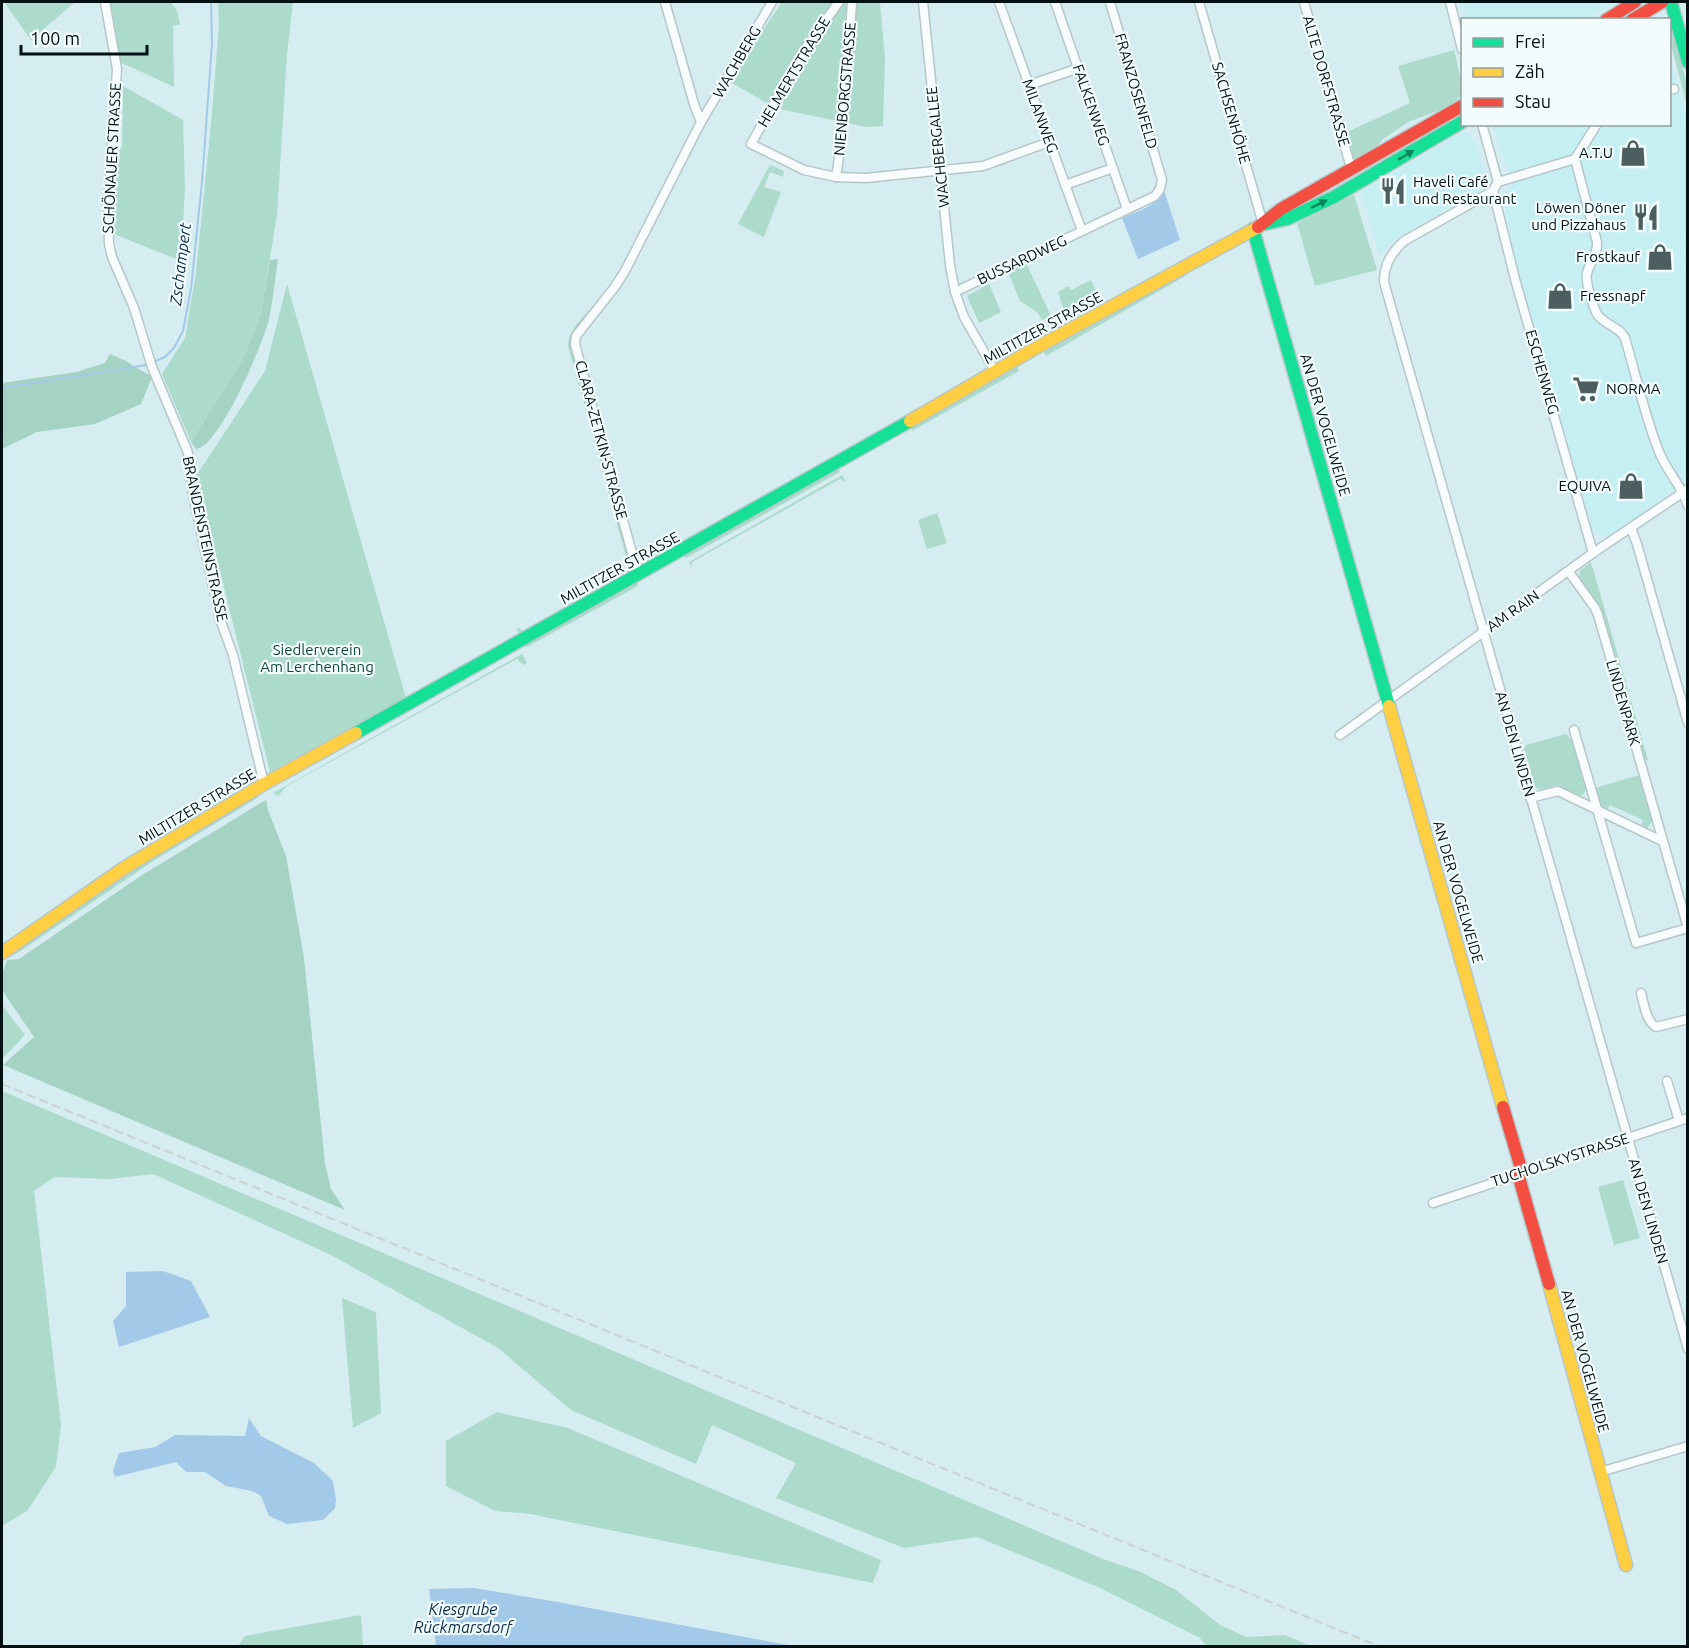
<svg xmlns="http://www.w3.org/2000/svg" width="1689" height="1648" viewBox="0 0 1689 1648" font-family="Ubuntu,sans-serif">
	<style>
		.built { fill: #c6eff4 }
		.green { fill: #acdacb }
		.forest { fill: #a4d2c3 }
		.water { fill: #a2c9e8 }
		.lines { fill: none; stroke-linecap: round; stroke-linejoin: round }
		.stream { stroke: #a2c9e8; stroke-width: 2 }
		.street-casing { stroke: #b5c7c9; stroke-width: 11 }
		.fast-casing { stroke: #b5c7c9; stroke-width: 15 }
		.slow-casing { stroke: #b5c7c9; stroke-width: 15 }
		.jam-casing { stroke: #b5c7c9; stroke-width: 15 }
		.street { stroke: #f9fcfd; stroke-width: 8 }
		.fast { stroke: #16e098; stroke-width: 12 }
		.slow { stroke: #ffcf43; stroke-width: 12 }
		.jam { stroke: #f24e42; stroke-width: 12 }
		.rail { stroke: #cad1d1; stroke-width: 2; stroke-dasharray: 9 4.5; stroke-linecap: butt }
		.oneway { fill: #0d835c }
		.labels { text-anchor: middle; stroke-width: 4.5; stroke-linejoin: round; paint-order: stroke }
		.street-label { font-size: 15px; fill: #031113; stroke: #f3fcfd }
		.poi-label { font-size: 15px; fill: #031113; stroke: #f3fcfd; text-anchor: end }
		.park-label { font-size: 15px; fill: #124733; stroke: #f3fcfd }
		.water-label { font-size: 16px; font-style: italic; fill: #0b2d4a; stroke: #f3fcfd }
	</style>
	<rect width="100%" height="100%" fill="#d5edf0"/>
	<g class="built">
		<path d="M1461 2H1616L1587 20 1466 19Z"/>
		<path d="M1670 55 1688 121 1687 482 1610 535 1602 536 1591 528 1516 263 1503 202 1506 191 1511 185 1493 125 1670 124Z"/>
		<path d="M1464 132 1472 135 1485 173 1484 188 1398 237 1379 255 1361 191Z"/>
	</g>
	<g class="green">
		<path d="M4 2H75L31 40Z"/>
		<path d="M110 2H171L177 11 180 24 173 26 174 87 120 62Z"/>
		<path d="M218 2H293L287 54 277 215 260 317 243 359 191 442 162 374 185 338 196 272 211 124 219 26Z"/>
		<path d="M782 2H880L885 58 883 126 866 127 775 108 729 81Z"/>
		<path d="M1670 24 1687 84V105L1670 42Z"/>
		<path d="M1454 50 1462 85V94L1457 100 1445 108 1408 122 1382 140 1374 150 1353 161 1345 133 1410 103 1398 66Z"/>
		<path d="M123 86 183 120 185 188 181 261 114 234 116 153 122 147Z"/>
		<path d="M770 165 784 171 783 177 770 172 764 187 781 192 764 237 738 224Z"/>
		<path d="M1354 195 1377 270 1315 286 1297 223Z"/>
		<path d="M654 204 655 207 633 252 613 287 575 331 572 344 632 569 628 575 620 581 520 635 516 628H519L522 631 619 578 627 569V560L568 346C568 327 589 312 601 298 624 271 639 235 654 204Z"/>
		<path d="M1026 263 1051 316 1042 320 1037 312 1020 301 1008 272Z"/>
		<path d="M1187 270V275L1046 356 1044 352 1096 321Z"/>
		<path d="M1091 280 1097 293 1064 310 1058 292 1068 286 1071 290Z"/>
		<path d="M287 284 406 698 270 772 196 476 265 371Z"/>
		<path d="M989 284 1001 312 979 323 967 296Z"/>
		<path d="M1017 367 1019 371 912 431 911 426Z"/>
		<path d="M838 468 840 472 686 558 684 554Z"/>
		<path d="M842 475 846 482 840 479 692 562V569L689 562Z"/>
		<path d="M937 513 947 543 927 549 918 520Z"/>
		<path d="M1591 562 1648 760 1643 761 1599 611 1579 579 1580 571Z"/>
		<path d="M637 580 638 586 527 647 524 643Z"/>
		<path d="M522 654 527 663 523 665 517 659 287 786 278 796 273 793Z"/>
		<path d="M1566 734 1575 744 1587 786 1584 794 1579 796 1557 785 1541 790 1535 787 1524 748 1526 745Z"/>
		<path d="M1639 775 1652 821 1647 829 1641 826 1643 820 1610 805 1607 810C1598 806 1598 797 1595 788Z"/>
		<path d="M255 795 259 797 152 862 16 954 6 957 128 871Z"/>
		<path d="M2 1005 25 1035 2 1059Z"/>
		<path d="M2 1091 1103 1559 1141 1572 1176 1590 1220 1625 1246 1637 1285 1635 1311 1646H1206L1200 1638 1098 1587 977 1537 904 1548 776 1498 796 1463 712 1425 696 1464 571 1410 498 1348 331 1255 153 1174 110 1179 54 1177 34 1191 61 1425 56 1467 27 1511 2 1526Z"/>
		<path d="M1623 1180 1640 1238 1614 1245 1598 1187Z"/>
		<path d="M342 1298 376 1312 381 1413 353 1428Z"/>
		<path d="M497 1412 568 1428 881 1560 873 1583 530 1514 495 1511 446 1486V1441Z"/>
		<path d="M361 1615 363 1646H238L245 1636Z"/>
	</g>
	<g class="forest">
		<path d="M278 259C275 279 273 299 269 319 264 342 219 448 196 449L191 442 243 359 260 317 270 260Z"/>
		<path d="M110 354 126 361 152 377 141 404 95 424 37 432 2 449V383L76 372 105 363Z"/>
		<path d="M266 800 268 810 286 856 304 958 325 1164 331 1189 345 1210 3 1065 34 1037 2 990V975L7 960 19 959 142 875Z"/>
	</g>
	<g class="water">
		<path d="M1164 190 1180 240 1138 259 1122 218C1137 211 1158 206 1164 190Z"/>
		<path d="M163 1271 191 1281 210 1317 119 1347 113 1321 126 1306V1272Z"/>
		<path d="M249 1418 261 1436 314 1463 333 1481 336 1500 335 1508 323 1520 287 1524 269 1516 261 1496 252 1491 226 1486 205 1472H186L176 1462 115 1477 113 1470 119 1453 155 1447 175 1435 245 1436Z"/>
		<path d="M474 1588 552 1601 793 1646H436L429 1589Z"/>
	</g>
	<g class="lines">
		<path class="stream" d="M2 388 146 365 165 357 174 348 183 331 191 289 202 182 212 44 211 2"/>
		<defs>
			<g id="street">
				<path d="M105 2 117 69 108 207 109 244 112 257 134 308 152 367 187 450 191 465 193 494 220 619 233 655 264 784"/>
				<path d="M665 2 694 104 701 122"/>
				<path d="M839 2 804 50 751 144 804 170 836 177 866 178 983 166 1049 142"/>
				<path d="M923 2 950 265 955 292"/>
				<path d="M999 2 1082 231"/>
				<path d="M1055 2 1127 209"/>
				<path d="M1199 2 1263 224"/>
				<path d="M1304 2 1349 161"/>
				<path d="M1450 2 1462 49"/>
				<path d="M1029 85 1079 68"/>
				<path d="M1670 90 1674 89"/>
				<path d="M1482 124 1498 182 1493 191 1404 241C1391 253 1384 265 1384 282L1688 1349"/>
				<path d="M1575 159 1597 242C1598 254 1590 262 1587 273 1585 281 1593 306 1597 314 1604 325 1619 326 1625 338 1636 375 1644 413 1658 449 1665 470 1682 485 1688 506"/>
				<path d="M836 177 841 145 840 138 845 86 844 80 847 73 849 45 851 39 850 32 852 2"/>
				<path d="M1498 182 1575 159 1597 124"/>
				<path d="M1065 185 1113 168"/>
				<path d="M1493 191 1515 279 1593 553"/>
				<path d="M995 371 964 317 955 292 1155 196 1160 189 1162 180 1110 2"/>
				<path d="M1631 528 1637 544 1688 723"/>
				<path d="M1569 572 1595 608 1598 615 1688 928"/>
				<path d="M638 575 575 344 576 336 614 288 625 271 701 122 772 2"/>
				<path d="M1574 730 1636 943 1688 928"/>
				<path d="M1340 735 1593 553 1688 489"/>
				<path d="M1530 798 1558 791 1662 841"/>
				<path d="M1641 993C1644 1004 1646 1021 1656 1027L1688 1019"/>
				<path d="M1667 1081 1679 1121"/>
				<path d="M1433 1203 1688 1118"/>
				<path d="M1600 1472 1688 1446"/>
			</g>
			<g id="fast">
				<path d="M1671 2 1688 62"/>
				<path d="M1264 224 1287 219 1334 197 1462 122"/>
				<path d="M1253 229 1389 706"/>
				<path d="M356 733 910 421"/>
			</g>
			<g id="slow">
				<path d="M910 421 1032 350 1258 227"/>
				<path d="M1389 706 1503 1107"/>
				<path d="M2 953 124 868 264 784 356 733"/>
				<path d="M1549 1284 1626 1565"/>
			</g>
			<g id="jam">
				<path d="M1606 20 1635 2"/>
				<path d="M1632 20 1662 2"/>
				<path d="M1258 227 1281 209 1462 106"/>
				<path d="M1503 1107 1520 1165V1181L1549 1284"/>
			</g>
		</defs>
		<use href="#street" class="street-casing"/>
		<use href="#fast" class="fast-casing"/>
		<use href="#slow" class="slow-casing"/>
		<use href="#jam" class="jam-casing"/>
		<use href="#street" class="street"/>
		<use href="#fast" class="fast"/>
		<use href="#slow" class="slow"/>
		<use href="#jam" class="jam"/>
		<path class="rail" d="M2 1084 1378 1646"/>
	</g>
	<defs><path id="oneway-solid" d="M-6-.8H1V-3.2L6.5 0L1 3.2V.8H-6Z" transform="scale(1.5)"/></defs>
	<g class="oneway">
		<use href="#oneway-solid" transform="translate(1406 155) rotate(-31)"/>
		<use href="#oneway-solid" transform="translate(1319 204) rotate(-26)"/>
	</g>
	<defs>
		<symbol id="shop-bare" viewBox="-9 -9 18 18"><path d="M-5-2.5h2.3a2.7 3.5 0 0 1 5.4 0H5L5.5 6h-11ZM-1.5-2.5h3a1.5 2.3 0 0 0-3 0Z" fill="#4c5e60" stroke="#f3fcfd" stroke-width="2.5" paint-order="stroke"/></symbol>
		<symbol id="restaurant-bare" viewBox="-9 -9 18 18"><path d="M-5-6h1v4h1v-4h1v4h1v-4h1v5L-1.5 .5V6h-2V.5L-5-1ZM5-6V6H3V1.5H1.5Q1.5-4 5-6Z" fill="#4c5e60" stroke="#f3fcfd" stroke-width="2.5" paint-order="stroke"/></symbol>
		<symbol id="supermarket-bare" viewBox="-9 -9 18 18"><path d="M-6-5.5h2.5l.6 2H6L4.5 2H-2.5L-4.4-4H-6ZM-1.5 3.2a1.3 1.3 0 1 0 .1 0ZM3 3.2a1.3 1.3 0 1 0 .1 0Z" fill="#4c5e60" stroke="#f3fcfd" stroke-width="2.5" paint-order="stroke"/></symbol>
	</defs>
	<g fill-rule="evenodd">
		<use href="#shop-bare" x="1614" y="134" width="38" height="38"/>
		<use href="#restaurant-bare" x="1374" y="172" width="38" height="38"/>
		<use href="#restaurant-bare" x="1627" y="198" width="38" height="38"/>
		<use href="#shop-bare" x="1641" y="238" width="38" height="38"/>
		<use href="#shop-bare" x="1541" y="277" width="38" height="38"/>
		<use href="#supermarket-bare" x="1567" y="370" width="38" height="38"/>
		<use href="#shop-bare" x="1612" y="467" width="38" height="38"/>
	</g>
	<g class="labels">
		<g class="street-label">
			<text transform="translate(737 62) rotate(-60)" y="5">WACHBERG</text>
			<text transform="translate(794 72) rotate(-59)" y="5">HELMERTSTRASSE</text>
			<text transform="translate(1326 81) rotate(74)" y="5">ALTE DORFSTRASSE</text>
			<text transform="translate(845 89) rotate(-85)" y="5">NIENBORGSTRASSE</text>
			<text transform="translate(1136 91) rotate(74)" y="5">FRANZOSENFELD</text>
			<text transform="translate(1091 105) rotate(71)" y="5">FALKENWEG</text>
			<text transform="translate(1231 113) rotate(74)" y="5">SACHSENHÖHE</text>
			<text transform="translate(1040 116) rotate(70)" y="5">MILANWEG</text>
			<text transform="translate(938 147) rotate(-96)" y="5">WACHBERGALLEE</text>
			<text transform="translate(112 158) rotate(-87)" y="5">SCHÖNAUER STRASSE</text>
			<text transform="translate(1022 260) rotate(-25)" y="5">BUSSARDWEG</text>
			<text transform="translate(1043 328) rotate(-29)" y="5">MILTITZER STRASSE</text>
			<text transform="translate(1542 372) rotate(74)" y="5">ESCHENWEG</text>
			<text transform="translate(1325 425) rotate(74)" y="5">AN DER VOGELWEIDE</text>
			<text transform="translate(601 440) rotate(75)" y="5">CLARA-ZETKIN-STRASSE</text>
			<text transform="translate(205 539) rotate(78)" y="5">BRANDENSTEINSTRASSE</text>
			<text transform="translate(620 568) rotate(-29)" y="5">MILTITZER STRASSE</text>
			<text transform="translate(1513 611) rotate(-35)" y="5">AM RAIN</text>
			<text transform="translate(1623 703) rotate(74)" y="5">LINDENPARK</text>
			<text transform="translate(1515 744) rotate(74)" y="5">AN DEN LINDEN</text>
			<text transform="translate(197 807) rotate(-31)" y="5">MILTITZER STRASSE</text>
			<text transform="translate(1458 892) rotate(74)" y="5">AN DER VOGELWEIDE</text>
			<text transform="translate(1560 1160) rotate(-18)" y="5">TUCHOLSKYSTRASSE</text>
			<text transform="translate(1648 1211) rotate(74)" y="5">AN DEN LINDEN</text>
			<text transform="translate(1585 1361) rotate(75)" y="5">AN DER VOGELWEIDE</text>
		</g>
		<g class="poi-label">
			<text x="1613" y="158">A.T.U</text>
			<text x="1413" y="187" text-anchor="start">Haveli Café<tspan x="1413" dy="17">und Restaurant</tspan></text>
			<text x="1626" y="213">Löwen Döner<tspan x="1626" dy="17">und Pizzahaus</tspan></text>
			<text x="1640" y="262">Frostkauf</text>
			<text x="1580" y="301" text-anchor="start">Fressnapf</text>
			<text x="1606" y="394" text-anchor="start">NORMA</text>
			<text x="1611" y="491">EQUIVA</text>
		</g>
		<g class="park-label">
			<text x="317" y="655">Siedlerverein<tspan x="317" dy="17">Am Lerchenhang</tspan></text>
		</g>
		<g class="water-label">
			<text transform="translate(180 264) rotate(-83)" y="6">Zschampert</text>
			<text x="463" y="1615">Kiesgrube<tspan x="463" dy="18">Rückmarsdorf</tspan></text>
		</g>
	</g>
	<rect width="1689" height="1648" fill="none" stroke="#031113" stroke-width="6"/>
	<rect x="1461" y="18" width="210" height="108" fill="#f3fcfd" stroke="#939e9f" stroke-width="1.5"/>
	<rect x="1473" y="38" width="30" height="9" fill="#16e098" stroke="#939e9f" stroke-width="1.5"/>
	<text x="1515" y="48" font-size="18" fill="#031113">Frei</text>
	<rect x="1473" y="68" width="30" height="9" fill="#ffcf43" stroke="#939e9f" stroke-width="1.5"/>
	<text x="1515" y="78" font-size="18" fill="#031113">Zäh</text>
	<rect x="1473" y="98" width="30" height="9" fill="#f24e42" stroke="#939e9f" stroke-width="1.5"/>
	<text x="1515" y="108" font-size="18" fill="#031113">Stau</text>
	<path d="M21 45v9h126v-9" fill="none" stroke="#031113" stroke-width="3"/>
	<text x="30" y="45" font-size="18" fill="#031113" stroke="#f3fcfd" stroke-width="4.5" paint-order="stroke">100 m</text>
</svg>
